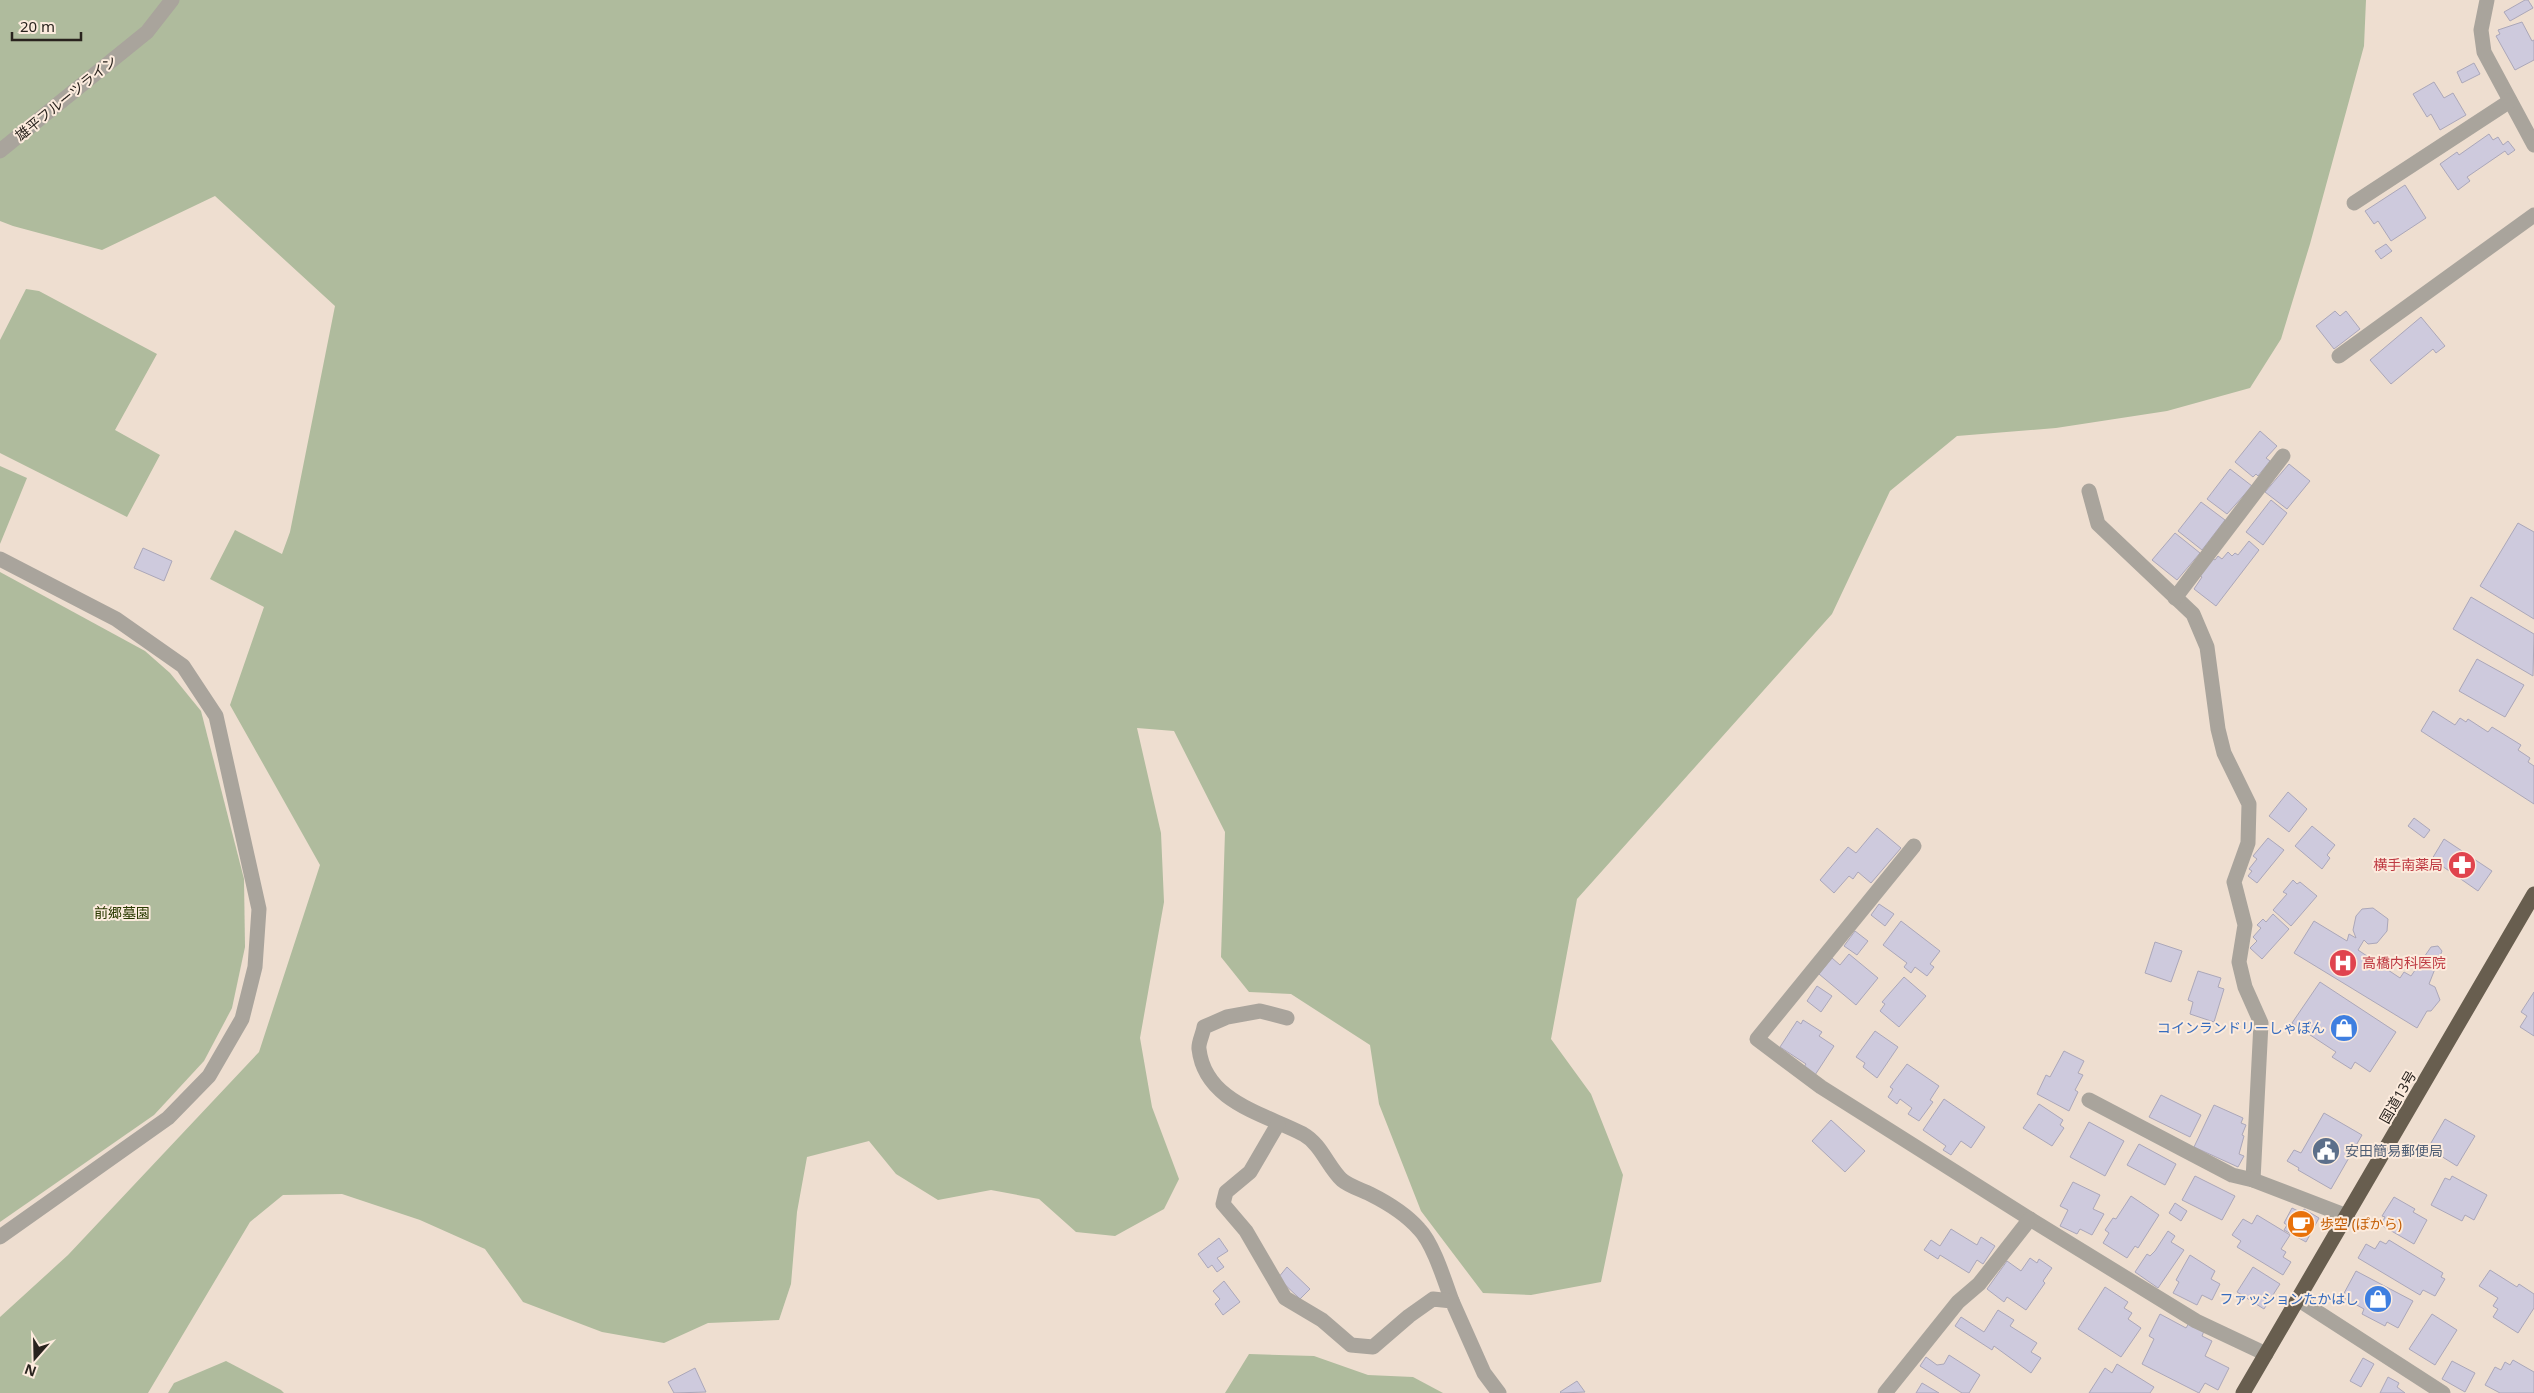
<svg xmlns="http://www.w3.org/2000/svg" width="2534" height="1393" viewBox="0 0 2534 1393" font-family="'Noto Sans','Noto Sans JP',sans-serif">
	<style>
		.green { fill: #afbb9d }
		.building { fill: #cecadd; stroke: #aba7b9 }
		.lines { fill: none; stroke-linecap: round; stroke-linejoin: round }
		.minor { stroke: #a9a49c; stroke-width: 15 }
		.highway { stroke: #685e4f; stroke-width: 15 }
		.labels { text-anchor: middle; stroke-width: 4; stroke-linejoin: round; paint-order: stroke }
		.street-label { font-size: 14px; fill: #29231e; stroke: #fcebdd }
		.health-label { font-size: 14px; fill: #be3a42; stroke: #fcebdd; text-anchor: end }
		.park-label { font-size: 14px; fill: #2a3a01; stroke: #fcebdd }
		.shop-label { font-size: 14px; fill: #366cbe; stroke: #fcebdd; text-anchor: end }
		.service-label { font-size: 14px; fill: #4e5e75; stroke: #fcebdd; text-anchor: start }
		.food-label { font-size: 14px; fill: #c56008; stroke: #fcebdd; text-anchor: start }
	</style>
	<rect width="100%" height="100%" fill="#eeded0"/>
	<g class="green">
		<path d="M0 0H2366L2364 46 2310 244 2281 339 2250 388 2167 411 2056 428 1957 436 1890 491 1832 614 1577 899 1551 1039 1591 1094 1623 1175 1601 1282 1531 1295 1483 1293 1421 1211 1379 1104 1370 1045 1291 994 1249 992 1221 957 1225 832 1174 731 1137 728 1161 833 1164 902 1140 1038 1152 1107 1179 1179 1164 1209 1115 1236 1076 1232 1039 1199 991 1190 938 1200 896 1174 869 1141 807 1157 797 1212 791 1284 779 1320 708 1323 664 1343 602 1332 523 1302 485 1249 420 1220 342 1194 283 1195 250 1222 148 1393H0V1317L68 1255 259 1052 320 865 230 705 264 607 210 579 235 530 282 554 290 532 335 306 215 196 102 250 13 226 0 221Z"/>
		<path d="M26 289 39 291 157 354 115 430 160 455 127 517 0 453V340Z"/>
		<path d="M0 466 27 478 0 544Z"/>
		<path d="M0 572 145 651 170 673 201 711 244 879 245 947 232 1008 204 1061 154 1115 0 1222Z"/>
		<path d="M1249 1354 1314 1356 1368 1375 1413 1377 1443 1393H1225Z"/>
		<path d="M226 1361 281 1390 284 1393H168L174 1383Z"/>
	</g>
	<g class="building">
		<path d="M2525 0H2528L2533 8 2510 21 2504 12Z"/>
		<path d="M2522 22 2532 41 2534 40V60L2515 70 2496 36 2500 34 2498 30Z"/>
		<path d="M2474 63 2480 74 2462 83 2457 72Z"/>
		<path d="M2434 82 2444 98 2453 93 2466 115 2440 130 2431 114 2427 117 2413 94Z"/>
		<path d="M2489 134 2493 140 2498 137 2503 145 2508 141 2515 150 2508 155 2505 151 2467 177 2470 181 2458 190 2440 164 2457 152 2459 155Z"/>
		<path d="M2405 185 2426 218 2391 241 2378 221 2374 224 2365 211Z"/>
		<path d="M2386 244 2392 251 2381 259 2375 251Z"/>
		<path d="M2335 311 2340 316 2346 311 2360 329 2334 349 2316 326Z"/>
		<path d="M2421 317 2445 346 2436 353 2433 349 2391 384 2370 360Z"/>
		<path d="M2260 431 2277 446 2266 458 2270 461 2258 476 2256 474 2253 477 2235 462Z"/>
		<path d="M2289 464 2310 481 2287 509 2265 492Z"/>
		<path d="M2230 469 2252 486 2227 514 2207 499Z"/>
		<path d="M2271 500 2287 513 2263 545 2246 532Z"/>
		<path d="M2201 502 2225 520 2202 550 2178 531Z"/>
		<path d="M2518 523 2534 532V619L2480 586Z"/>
		<path d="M2175 533 2200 553 2177 580 2152 560Z"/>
		<path d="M2249 541 2259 550 2216 606 2194 589 2202 577 2199 575 2212 558 2215 560 2218 556 2222 559 2228 552 2232 556 2235 553 2238 555Z"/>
		<path d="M143 548 172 561 164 581 134 568Z"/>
		<path d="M2471 597 2534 634 2533 676 2453 629Z"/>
		<path d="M2477 659 2524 685 2505 717 2459 691Z"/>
		<path d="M2433 711 2455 725 2460 718 2466 722 2468 719 2488 732 2492 727 2521 745 2518 750 2530 758 2528 762 2534 766V804L2421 731Z"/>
		<path d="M2288 792 2307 809 2289 832 2269 816Z"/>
		<path d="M2414 818 2430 830 2424 838 2408 826Z"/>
		<path d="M2312 826 2335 845 2327 855 2330 858 2322 869 2295 846Z"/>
		<path d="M1877 828 1901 848 1871 883 1858 872 1853 879 1849 876 1834 893 1820 880 1848 847 1856 853Z"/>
		<path d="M2268 838 2284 850 2257 883 2248 876 2252 871 2249 869 2257 859 2253 856Z"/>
		<path d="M2444 839 2492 871 2478 891 2432 859Z"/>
		<path d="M2293 880 2297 884 2300 882 2317 896 2291 926 2273 910 2287 894 2283 892Z"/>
		<path d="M1879 904 1894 914 1885 926 1871 915Z"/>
		<path d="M2373 908 2388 919 2387 931 2377 943 2368 944 2364 940 2358 950 2400 978 2404 972 2411 976 2431 947 2438 946 2442 951 2429 984 2435 987 2440 1000 2431 1011H2427L2417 1028 2294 953 2314 921 2347 941 2349 934 2356 938 2353 930 2356 916 2362 909Z"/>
		<path d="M2273 914 2289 929 2262 959 2250 948 2257 941 2253 937 2261 928 2257 925 2263 919 2266 922Z"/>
		<path d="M1901 921 1940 951 1930 964 1934 967 1927 976 1915 967 1911 973 1904 967 1907 963 1883 945Z"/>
		<path d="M1855 931 1868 941 1857 955 1844 946Z"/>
		<path d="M2155 942 2182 951 2171 982 2145 973Z"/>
		<path d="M1849 954 1878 978 1856 1005 1819 974 1832 958 1840 965Z"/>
		<path d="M2198 971 2221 978 2218 987 2224 989 2214 1022 2190 1014 2193 1002 2188 1000Z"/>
		<path d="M1904 977 1926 996 1899 1027 1880 1011 1885 1004 1882 1002Z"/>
		<path d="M2320 982 2396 1032 2370 1072 2355 1062 2351 1069 2332 1057 2336 1052 2292 1023Z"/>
		<path d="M1817 986 1832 996 1821 1012 1807 1001Z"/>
		<path d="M2534 992V1036L2520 1027 2527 1016 2521 1012Z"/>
		<path d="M1803 1020 1822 1032 1819 1036 1834 1046 1815 1075 1804 1067 1806 1064 1780 1047 1797 1021 1801 1024Z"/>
		<path d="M1875 1031 1898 1047 1877 1078 1863 1067 1865 1063 1856 1057Z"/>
		<path d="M2064 1051 2084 1061 2078 1073 2083 1075 2075 1090 2078 1092 2069 1111 2037 1094 2046 1075 2050 1077Z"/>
		<path d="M1907 1064 1939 1086 1930 1100 1933 1102 1919 1121 1908 1114 1912 1108 1900 1099 1897 1104 1888 1097 1893 1089 1890 1087Z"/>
		<path d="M2161 1095 2201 1115 2190 1137 2149 1117Z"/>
		<path d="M1944 1099 1985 1127 1971 1148 1961 1141 1951 1155 1943 1150 1946 1146 1923 1130Z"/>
		<path d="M2039 1104 2063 1120 2060 1125 2064 1128 2052 1146 2023 1128Z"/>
		<path d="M2214 1105 2243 1118 2241 1123 2246 1125 2242 1135 2244 1136 2239 1154 2244 1156 2238 1167 2194 1147Z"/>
		<path d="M2324 1113 2362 1135 2331 1189 2298 1170 2299 1168 2287 1161 2294 1150 2301 1153Z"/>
		<path d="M2445 1119 2475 1136 2457 1166 2428 1148Z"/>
		<path d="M1831 1120 1865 1151 1845 1172 1812 1141Z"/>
		<path d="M2089 1122 2124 1141 2105 1176 2070 1157Z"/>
		<path d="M2139 1144 2176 1164 2165 1185 2127 1165Z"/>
		<path d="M2195 1176 2235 1196 2222 1220 2182 1200Z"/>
		<path d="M2452 1176 2487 1195 2474 1220 2465 1215 2462 1221 2431 1205 2445 1178 2450 1180Z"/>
		<path d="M2073 1182 2100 1195 2093 1209 2104 1214 2092 1235 2080 1229 2077 1234 2060 1226 2068 1210 2060 1206Z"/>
		<path d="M2131 1196 2159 1215 2138 1248 2135 1246 2127 1258 2103 1243 2109 1233 2105 1230 2113 1218 2116 1219Z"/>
		<path d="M2394 1197 2415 1209 2413 1212 2427 1220 2414 1244 2381 1225 2385 1217 2382 1216Z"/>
		<path d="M2175 1203 2187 1211 2181 1221 2169 1213Z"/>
		<path d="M2292 1208 2302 1213 2304 1209 2319 1218 2306 1242 2284 1230 2287 1225 2284 1223Z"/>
		<path d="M2257 1215 2290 1235 2281 1249 2286 1252 2283 1257 2291 1262 2283 1275 2237 1247 2241 1241 2232 1235 2243 1219 2252 1224Z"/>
		<path d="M1951 1229 1977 1245 1981 1237 1995 1246 1983 1264 1977 1260 1969 1273 1940 1255 1938 1259 1924 1250 1931 1240 1940 1246Z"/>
		<path d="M2168 1231 2175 1236 2171 1242 2184 1250 2158 1288 2135 1272 2147 1254 2150 1256 2155 1251Z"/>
		<path d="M1219 1238 1228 1251 1217 1258 1224 1267 1217 1272 1212 1265 1208 1268 1198 1254Z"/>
		<path d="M2389 1240 2443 1273 2441 1277 2445 1279 2435 1296 2423 1290 2420 1295 2358 1258 2366 1244 2375 1249 2380 1241 2386 1244Z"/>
		<path d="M2190 1255 2215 1271 2211 1279 2220 1284 2212 1300 2202 1295 2197 1305 2173 1293 2179 1282 2176 1280Z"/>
		<path d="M2030 1258 2037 1263 2039 1259 2052 1268 2043 1281 2045 1283 2026 1310 2007 1297 2004 1302 1987 1289 2007 1261 2021 1271Z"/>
		<path d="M1287 1267 1310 1289 1300 1299 1278 1278Z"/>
		<path d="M2253 1267 2280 1284 2264 1309 2237 1292Z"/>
		<path d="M2490 1270 2517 1287 2519 1284 2534 1294V1308L2518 1333 2493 1317 2498 1309 2493 1306 2498 1298 2479 1286Z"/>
		<path d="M2356 1271 2413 1301 2398 1328 2387 1322 2385 1326 2362 1314 2364 1309 2342 1297Z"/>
		<path d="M1224 1281 1240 1302 1223 1315 1215 1304 1220 1299 1213 1291Z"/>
		<path d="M2105 1287 2128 1302 2124 1308 2132 1313 2128 1319 2141 1328 2121 1357 2078 1329Z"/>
		<path d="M1998 1310 2014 1320 2010 1326 2037 1343 2031 1352 2041 1358 2031 1373 1994 1346 1992 1350 1955 1326 1961 1317 1984 1332Z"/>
		<path d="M2160 1314 2186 1328 2189 1323 2204 1331 2202 1336 2212 1341 2205 1356 2229 1368 2218 1390 2205 1383 2199 1393 2142 1364 2154 1339 2149 1336Z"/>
		<path d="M2432 1314 2457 1330 2435 1365 2409 1349Z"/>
		<path d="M1949 1355 1980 1375 1969 1393H1962L1920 1366 1926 1357 1937 1365 1944 1364Z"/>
		<path d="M2363 1358 2374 1364 2361 1387 2350 1381Z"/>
		<path d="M2513 1360 2534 1372V1393H2500L2485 1385 2495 1367 2501 1370 2505 1362 2510 1365Z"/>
		<path d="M2452 1361 2475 1373 2465 1392 2442 1379Z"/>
		<path d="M2117 1364 2154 1387 2150 1393H2089L2105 1368 2112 1373Z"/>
		<path d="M695 1368 706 1392 674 1393 668 1382Z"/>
		<path d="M2388 1377 2399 1383 2397 1387 2405 1393H2380Z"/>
		<path d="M1577 1381 1585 1392 1561 1393 1560 1392Z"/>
		<path d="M1922 1383 1939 1393H1916Z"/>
	</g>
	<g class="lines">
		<g class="minor">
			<path d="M2487 0 2481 30 2484 52 2534 145"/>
			<path d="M0 151 147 32 172 0"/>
			<path d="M2354 203 2510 101"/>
			<path d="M2339 356 2534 215"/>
			<path d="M2089 491 2098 524 2193 614 2207 647 2218 729 2224 753 2249 804 2248 843 2234 882 2245 925 2239 962 2245 987 2261 1023 2253 1180"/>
			<path d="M0 559 116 619 183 666 216 716 259 909 255 967 242 1019 209 1076 168 1118 0 1237"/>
			<path d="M2175 598 2283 456"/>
			<path d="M1914 846 1757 1039 1821 1087 2030 1219 2196 1321 2266 1354"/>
			<path d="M1287 1018 1260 1011 1227 1017 1204 1027C1203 1034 1198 1043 1199 1049 1205 1102 1265 1114 1303 1134 1321 1144 1328 1167 1342 1180 1349 1186 1362 1190 1370 1194 1388 1203 1405 1213 1419 1229 1433 1243 1445 1282 1452 1301"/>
			<path d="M2089 1100 2232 1175 2253 1180 2347 1216"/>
			<path d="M1278 1124 1250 1172 1226 1192 1223 1204 1246 1231 1285 1298 1322 1320 1351 1345 1373 1347 1409 1316 1433 1299 1452 1301 1484 1373 1499 1393"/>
			<path d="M2299 1300 2443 1393"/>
			<path d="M1885 1393 1958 1302 1979 1284 2030 1219"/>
		</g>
		<path class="highway" d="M2243 1393 2534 894"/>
	</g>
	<defs>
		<symbol id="pharmacy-disc" viewBox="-11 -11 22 22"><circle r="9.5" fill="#e0444e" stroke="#fcebdd"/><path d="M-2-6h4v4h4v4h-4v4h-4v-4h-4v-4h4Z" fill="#fff"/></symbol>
		<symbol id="hospital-disc" viewBox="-11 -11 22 22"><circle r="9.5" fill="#e0444e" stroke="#fcebdd"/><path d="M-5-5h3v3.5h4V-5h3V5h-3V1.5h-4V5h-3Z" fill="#fff"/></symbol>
		<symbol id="shop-disc" viewBox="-11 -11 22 22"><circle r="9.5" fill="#3f7fe0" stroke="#fcebdd"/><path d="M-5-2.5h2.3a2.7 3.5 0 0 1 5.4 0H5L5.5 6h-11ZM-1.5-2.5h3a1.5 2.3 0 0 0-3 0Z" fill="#fff"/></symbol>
		<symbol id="civic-disc" viewBox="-11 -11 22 22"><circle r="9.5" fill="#5c6f8a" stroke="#fcebdd"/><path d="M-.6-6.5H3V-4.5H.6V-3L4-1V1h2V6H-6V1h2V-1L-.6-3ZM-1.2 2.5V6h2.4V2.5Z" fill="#fff"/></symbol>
		<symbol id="cafe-disc" viewBox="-11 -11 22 22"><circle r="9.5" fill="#e8710a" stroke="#fcebdd"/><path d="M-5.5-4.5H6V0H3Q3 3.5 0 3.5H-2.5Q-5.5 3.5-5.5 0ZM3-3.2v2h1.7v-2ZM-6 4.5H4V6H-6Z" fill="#fff"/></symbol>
	</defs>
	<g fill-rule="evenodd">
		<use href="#pharmacy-disc" x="2446" y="849" width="32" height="32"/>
		<use href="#hospital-disc" x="2327" y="947" width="32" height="32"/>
		<use href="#shop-disc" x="2328" y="1012" width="32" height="32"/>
		<use href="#civic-disc" x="2310" y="1135" width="32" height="32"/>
		<use href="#cafe-disc" x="2285" y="1208" width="32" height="32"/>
		<use href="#shop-disc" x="2362" y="1283" width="32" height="32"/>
	</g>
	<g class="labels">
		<g class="street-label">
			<text transform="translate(66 98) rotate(-39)" y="5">雄平フルーツライン</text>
			<text transform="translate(2398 1097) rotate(-60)" y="5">国道13号</text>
		</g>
		<g class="health-label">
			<text x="2443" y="870">横手南薬局</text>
			<text x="2362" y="968" text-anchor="start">高橋内科医院</text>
		</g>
		<g class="park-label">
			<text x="122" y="918">前郷墓園</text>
		</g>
		<g class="shop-label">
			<text x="2325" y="1033">コインランドリーしゃぼん</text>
			<text x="2359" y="1304">ファッションたかはし</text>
		</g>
		<g class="service-label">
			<text x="2345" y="1156">安田簡易郵便局</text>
		</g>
		<g class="food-label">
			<text x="2320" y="1229">歩空 (ぽから)</text>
		</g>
	</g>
	<g transform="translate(35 1358) rotate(200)" stroke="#fcebdd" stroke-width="4" paint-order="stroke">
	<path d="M0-4L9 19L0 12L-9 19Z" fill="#29231e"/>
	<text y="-8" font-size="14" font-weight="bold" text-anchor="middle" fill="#29231e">N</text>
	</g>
	<path d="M12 32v8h69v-8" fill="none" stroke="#29231e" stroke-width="2.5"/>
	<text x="20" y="32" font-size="15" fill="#29231e" stroke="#fcebdd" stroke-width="4" paint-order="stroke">20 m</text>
</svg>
